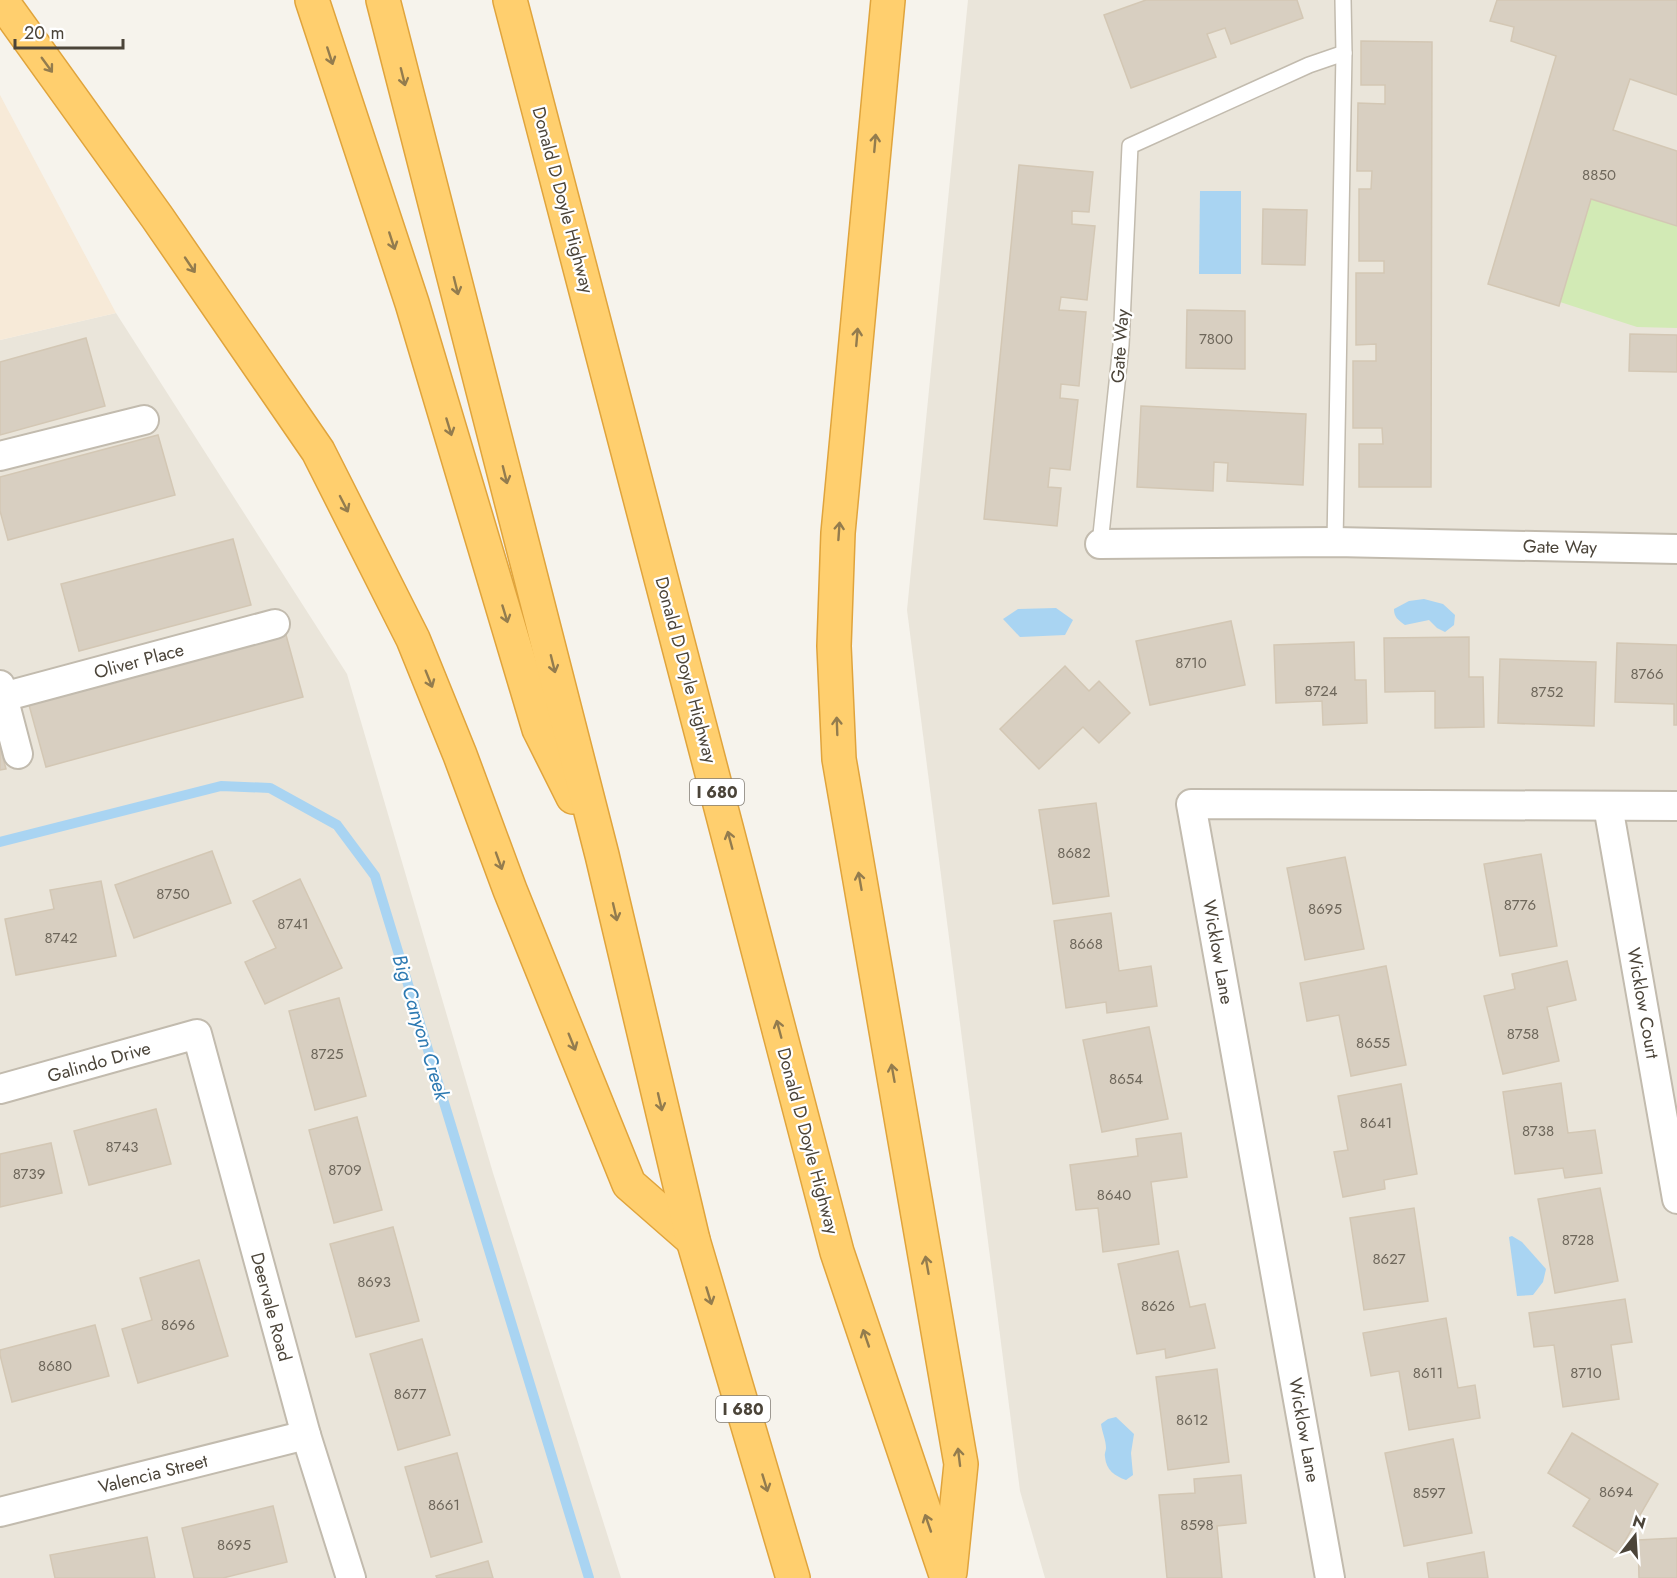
<svg xmlns="http://www.w3.org/2000/svg" width="1677" height="1578" viewBox="0 0 1677 1578" font-family="Jost,sans-serif">
	<style>
		.residential { fill: #eae5da }
		.commercial { fill: #f7ead8 }
		.green { fill: #d2eab5 }
		.water { fill: #a9d4f2 }
		.lines { fill: none; stroke-linecap: round; stroke-linejoin: round }
		.stream { stroke: #a9d4f2; stroke-width: 10 }
		.building { fill: #d8cfc1; stroke: #d3c7b4; stroke-width: 1.5 }
		.lane-casing { stroke: #c2bbae; stroke-width: 18 }
		.street-casing { stroke: #c2bbae; stroke-width: 32 }
		.highway-casing { stroke: #e0a43c; stroke-width: 36 }
		.lane { stroke: #fff; stroke-width: 15 }
		.street { stroke: #fff; stroke-width: 28 }
		.highway { stroke: #ffcf6e; stroke-width: 33 }
		.oneway { stroke: #937c4e }
		.labels { text-anchor: middle; stroke-width: 4.5; stroke-linejoin: round; paint-order: stroke }
		.number-label { font-size: 15px; fill: #6e675b }
		.shield { fill: #fff; stroke: #817c74; stroke-width: 1.5 }
		.shield-label { font-size: 16px; font-weight: bold; fill: #4b4439 }
		.street-label { font-size: 18px; fill: #4b4439; stroke: #fff }
		.water-label { font-size: 20px; font-style: italic; fill: #2e7ab2; stroke: #fff }
	</style>
	<rect width="100%" height="100%" fill="#f6f3ec"/>
	<g class="residential">
		<path d="M968 0H1677V1578H1045L1020 1491 907 610Z"/>
		<path d="M116 313 347 674 493 1173 621 1578H0V340Z"/>
	</g>
	<path class="commercial" d="M0 95 116 313 0 340Z"/>
	<path class="green" d="M1591 199 1677 226V328L1637 327 1560 302Z"/>
	<g class="water">
		<path d="M1200 191H1241V274H1199Z"/>
		<path d="M1424 599 1443 604 1455 615 1454 625 1445 632 1437 628 1429 620 1405 625C1398 620 1394 617 1394 609L1409 601Z"/>
		<path d="M1056 608 1073 620 1065 635 1020 637 1003 619 1018 609Z"/>
		<path d="M1512 1236 1522 1242 1546 1269 1543 1282 1533 1295 1517 1296 1509 1237Z"/>
		<path d="M1116 1417 1134 1434 1131 1453 1133 1475 1126 1480C1115 1476 1106 1470 1105 1457 1104 1454 1106 1451 1106 1448 1106 1440 1102 1432 1101 1424L1108 1419Z"/>
	</g>
	<g class="lines">
		<path class="stream" d="M0 842 221 786 270 788 337 825 375 876 589 1578"/>
	</g>
	<g class="building">
		<path d="M1146 0H1297L1303 18 1231 44 1225 28 1207 34 1216 57 1131 88 1104 15Z"/>
		<path d="M1497 0H1677V95L1630 79 1613 130 1677 151V226L1591 199 1559 306 1488 284 1556 56 1511 41 1514 27 1490 21Z"/>
		<path d="M1361 41 1432 42 1431 487H1359V444H1383L1382 428H1353V361H1376V344L1356 345V273H1384V261H1359V189H1371L1372 171H1357L1358 103 1385 104V85H1361Z"/>
		<path d="M1019 165 1093 172 1089 212 1072 211V224L1095 226 1087 300 1061 297 1059 310 1086 312 1079 386 1061 384 1060 398 1078 400 1070 470 1050 468 1048 487 1061 488 1057 526 984 519Z"/>
		<path d="M1263 209 1307 210 1305 265 1262 264Z"/>
		<path d="M1187 310 1245 311V369L1186 368Z"/>
		<path d="M1630 334 1677 335V372L1629 371Z"/>
		<path d="M86 338 105 406 0 435V362Z"/>
		<path d="M1141 406 1306 414 1303 485 1227 481 1228 463 1214 462 1213 491 1137 487Z"/>
		<path d="M158 435 175 495 8 540 0 511V477Z"/>
		<path d="M233 539 251 605 79 651 61 584Z"/>
		<path d="M1231 621 1245 685 1150 705 1136 641Z"/>
		<path d="M286 635 303 697 46 767 29 705Z"/>
		<path d="M1469 637V677H1483L1484 727 1435 728V691L1385 692 1384 638Z"/>
		<path d="M1354 642 1355 680H1366L1367 723 1323 725 1322 701 1276 703 1274 645Z"/>
		<path d="M1617 643 1677 645V725H1674V704L1615 702Z"/>
		<path d="M1500 659 1596 662 1594 726 1498 723Z"/>
		<path d="M1065 666 1089 691 1099 681 1130 713 1099 743 1083 727 1039 769 1000 729Z"/>
		<path d="M0 746 6 769 0 770Z"/>
		<path d="M1096 803 1109 896 1053 904 1039 810Z"/>
		<path d="M212 851 231 903 134 938 115 885Z"/>
		<path d="M1541 854 1557 946 1500 956 1484 864Z"/>
		<path d="M1345 857 1364 949 1305 960 1287 868Z"/>
		<path d="M300 879 342 968 265 1004 245 962 276 948 253 901Z"/>
		<path d="M101 881 116 956 16 975 5 919 54 909 50 890Z"/>
		<path d="M1111 913 1119 971 1151 966 1157 1006 1107 1013 1106 1002 1066 1008 1054 921Z"/>
		<path d="M1567 961 1576 1000 1547 1007 1559 1061 1503 1074 1484 996 1515 989 1512 974Z"/>
		<path d="M1386 966 1406 1065 1351 1076 1339 1015 1307 1021 1300 983Z"/>
		<path d="M339 998 366 1096 315 1110 289 1011Z"/>
		<path d="M1149 1027 1168 1119 1102 1132 1083 1040Z"/>
		<path d="M1561 1083 1568 1133 1595 1130 1602 1173 1565 1178 1563 1168 1515 1174 1503 1092Z"/>
		<path d="M1401 1084 1417 1174 1384 1180 1385 1189 1343 1197 1334 1152 1348 1150 1338 1096Z"/>
		<path d="M156 1109 171 1164 89 1185 74 1131Z"/>
		<path d="M357 1117 382 1210 334 1223 309 1130Z"/>
		<path d="M1181 1133 1187 1177 1151 1182 1159 1244 1103 1252 1098 1208 1076 1210 1070 1165 1138 1156 1136 1139Z"/>
		<path d="M51 1143 62 1193 0 1207V1154Z"/>
		<path d="M1600 1188 1618 1281 1555 1293 1538 1199Z"/>
		<path d="M1414 1208 1428 1301 1364 1310 1350 1218Z"/>
		<path d="M393 1227 419 1321 356 1337 330 1244Z"/>
		<path d="M1178 1251 1190 1307 1205 1304 1215 1348 1166 1358 1165 1349 1137 1354 1118 1264Z"/>
		<path d="M199 1260 228 1356 138 1383 122 1329 152 1320 140 1278Z"/>
		<path d="M1625 1299 1632 1342 1611 1345 1619 1399 1563 1407 1554 1345 1534 1347 1529 1313Z"/>
		<path d="M1446 1318 1458 1388 1475 1385 1480 1418 1409 1430 1399 1371 1371 1376 1363 1333Z"/>
		<path d="M95 1325 109 1376 12 1402 0 1355V1350Z"/>
		<path d="M422 1339 450 1435 398 1450 370 1354Z"/>
		<path d="M1217 1369 1229 1462 1168 1470 1156 1377Z"/>
		<path d="M1572 1433 1658 1484 1618 1553 1573 1526 1590 1499 1548 1473Z"/>
		<path d="M1453 1439 1472 1533 1404 1546 1385 1453Z"/>
		<path d="M457 1453 482 1542 431 1557 405 1467Z"/>
		<path d="M1241 1475 1246 1523 1217 1526 1222 1578H1167L1159 1495 1195 1493 1194 1479Z"/>
		<path d="M273 1506 287 1562 223 1578H194L182 1528Z"/>
		<path d="M147 1537 155 1578H55L50 1555Z"/>
		<path d="M1677 1538V1578H1639L1638 1540Z"/>
		<path d="M1484 1552 1488 1578H1429L1427 1563Z"/>
		<path d="M488 1561 493 1578H437L436 1576Z"/>
	</g>
	<g class="lines">
		<defs>
			<g id="lane">
				<path d="M1335 542 1344 53 1343 0"/>
				<path d="M1100 544 1121 345 1130 146 1309 65 1344 53"/>
			</g>
			<g id="street">
				<path d="M0 456 144 420"/>
				<path d="M1100 544 1335 542 1677 549"/>
				<path d="M0 685 18 754"/>
				<path d="M3 697 275 624"/>
				<path d="M1608 806 1677 1199"/>
				<path d="M0 1089 197 1034 306 1435 351 1578"/>
				<path d="M0 1512 306 1435"/>
				<path d="M1330 1578 1191 804 1677 806"/>
			</g>
			<g id="highway">
				<path d="M1 0 157 217 318 451 413 639 460 755 510 890 629 1184 693 1240"/>
				<path d="M312 0 412 303 539 729 573 797"/>
				<path d="M383 0 602 855 693 1240 793 1578"/>
				<path d="M510 0 837 1252 947 1578"/>
				<path d="M888 0 838 533 834 646 839 759 961 1464 950 1572"/>
			</g>
		</defs>
		<use href="#lane" class="lane-casing"/>
		<use href="#street" class="street-casing"/>
		<use href="#highway" class="highway-casing"/>
		<use href="#lane" class="lane"/>
		<use href="#street" class="street"/>
		<use href="#highway" class="highway"/>
	</g>
	<defs><path id="oneway-shaft" d="M-6 0H5M1.5-3L5.5 0L1.5 3" fill="none" stroke-width="1.6" stroke-linecap="round" stroke-linejoin="round" transform="scale(1.5)"/></defs>
	<g class="oneway">
		<use href="#oneway-shaft" transform="translate(330 56) rotate(72)"/>
		<use href="#oneway-shaft" transform="translate(47 65) rotate(54)"/>
		<use href="#oneway-shaft" transform="translate(403 77) rotate(76)"/>
		<use href="#oneway-shaft" transform="translate(875 143) rotate(-85)"/>
		<use href="#oneway-shaft" transform="translate(392 241) rotate(72)"/>
		<use href="#oneway-shaft" transform="translate(190 265) rotate(56)"/>
		<use href="#oneway-shaft" transform="translate(456 286) rotate(76)"/>
		<use href="#oneway-shaft" transform="translate(857 337) rotate(-85)"/>
		<use href="#oneway-shaft" transform="translate(449 427) rotate(73)"/>
		<use href="#oneway-shaft" transform="translate(505 475) rotate(76)"/>
		<use href="#oneway-shaft" transform="translate(344 504) rotate(63)"/>
		<use href="#oneway-shaft" transform="translate(839 531) rotate(-86)"/>
		<use href="#oneway-shaft" transform="translate(505 614) rotate(73)"/>
		<use href="#oneway-shaft" transform="translate(553 664) rotate(76)"/>
		<use href="#oneway-shaft" transform="translate(429 679) rotate(68)"/>
		<use href="#oneway-shaft" transform="translate(837 726) rotate(-92)"/>
		<use href="#oneway-shaft" transform="translate(730 840) rotate(-105)"/>
		<use href="#oneway-shaft" transform="translate(499 861) rotate(70)"/>
		<use href="#oneway-shaft" transform="translate(860 881) rotate(-100)"/>
		<use href="#oneway-shaft" transform="translate(615 912) rotate(77)"/>
		<use href="#oneway-shaft" transform="translate(779 1029) rotate(-105)"/>
		<use href="#oneway-shaft" transform="translate(572 1042) rotate(68)"/>
		<use href="#oneway-shaft" transform="translate(893 1073) rotate(-100)"/>
		<use href="#oneway-shaft" transform="translate(660 1102) rotate(77)"/>
		<use href="#oneway-shaft" transform="translate(927 1265) rotate(-100)"/>
		<use href="#oneway-shaft" transform="translate(709 1296) rotate(73)"/>
		<use href="#oneway-shaft" transform="translate(866 1338) rotate(-109)"/>
		<use href="#oneway-shaft" transform="translate(959 1457) rotate(-97)"/>
		<use href="#oneway-shaft" transform="translate(765 1483) rotate(73)"/>
		<use href="#oneway-shaft" transform="translate(928 1523) rotate(-109)"/>
	</g>
	<g class="labels">
		<g class="number-label">
			<text x="1599" y="180">8850</text>
			<text x="1216" y="344">7800</text>
			<text x="1191" y="668">8710</text>
			<text x="1647" y="679">8766</text>
			<text x="1321" y="696">8724</text>
			<text x="1547" y="697">8752</text>
			<text x="1074" y="858">8682</text>
			<text x="173" y="899">8750</text>
			<text x="1520" y="910">8776</text>
			<text x="1325" y="914">8695</text>
			<text x="293" y="929">8741</text>
			<text x="61" y="943">8742</text>
			<text x="1086" y="949">8668</text>
			<text x="1523" y="1039">8758</text>
			<text x="1373" y="1048">8655</text>
			<text x="327" y="1059">8725</text>
			<text x="1126" y="1084">8654</text>
			<text x="1376" y="1128">8641</text>
			<text x="1538" y="1136">8738</text>
			<text x="122" y="1152">8743</text>
			<text x="345" y="1175">8709</text>
			<text x="29" y="1179">8739</text>
			<text x="1114" y="1200">8640</text>
			<text x="1578" y="1245">8728</text>
			<text x="1389" y="1264">8627</text>
			<text x="374" y="1287">8693</text>
			<text x="1158" y="1311">8626</text>
			<text x="178" y="1330">8696</text>
			<text x="55" y="1371">8680</text>
			<text x="1428" y="1378">8611</text>
			<text x="1586" y="1378">8710</text>
			<text x="410" y="1399">8677</text>
			<text x="1192" y="1425">8612</text>
			<text x="1616" y="1497">8694</text>
			<text x="1429" y="1498">8597</text>
			<text x="444" y="1510">8661</text>
			<text x="1197" y="1530">8598</text>
			<text x="234" y="1550">8695</text>
		</g>
		<g class="shield">
			<rect x="690" y="779" width="54" height="26" rx="4.5"/>
			<rect x="716" y="1396" width="54" height="26" rx="4.5"/>
		</g>
		<g class="shield-label">
			<text x="717" y="798">I 680</text>
			<text x="743" y="1415">I 680</text>
		</g>
		<g class="street-label">
			<text transform="translate(563 200) rotate(75)" y="6">Donald D Doyle Highway</text>
			<text transform="translate(1120 346) rotate(-86)" y="6">Gate Way</text>
			<text transform="translate(1560 547) rotate(1)" y="6">Gate Way</text>
			<text transform="translate(139 661) rotate(-15)" y="6">Oliver Place</text>
			<text transform="translate(686 670) rotate(75)" y="6">Donald D Doyle Highway</text>
			<text transform="translate(1218 952) rotate(80)" y="6">Wicklow Lane</text>
			<text transform="translate(1643 1003) rotate(80)" y="6">Wicklow Court</text>
			<text transform="translate(99 1062) rotate(-16)" y="6">Galindo Drive</text>
			<text transform="translate(808 1141) rotate(75)" y="6">Donald D Doyle Highway</text>
			<text transform="translate(271 1307) rotate(75)" y="6">Deervale Road</text>
			<text transform="translate(1304 1430) rotate(80)" y="6">Wicklow Lane</text>
			<text transform="translate(153 1474) rotate(-14)" y="6">Valencia Street</text>
		</g>
		<g class="water-label">
			<text transform="translate(421 1027) rotate(73)" y="7">Big Canyon Creek</text>
		</g>
	</g>
	<g transform="translate(1635 1536) rotate(17)" stroke="#ffffff" stroke-width="4.5" paint-order="stroke">
	<path d="M0-4.5L10 22L0 15L-10 22Z" fill="#4b4439"/>
	<text y="-9" font-size="16" font-weight="bold" text-anchor="middle" fill="#4b4439">N</text>
	</g>
	<path d="M15 39v9h108v-9" fill="none" stroke="#4b4439" stroke-width="3"/>
	<text x="24" y="39" font-size="18" fill="#4b4439" stroke="#ffffff" stroke-width="4.5" paint-order="stroke">20 m</text>
</svg>
